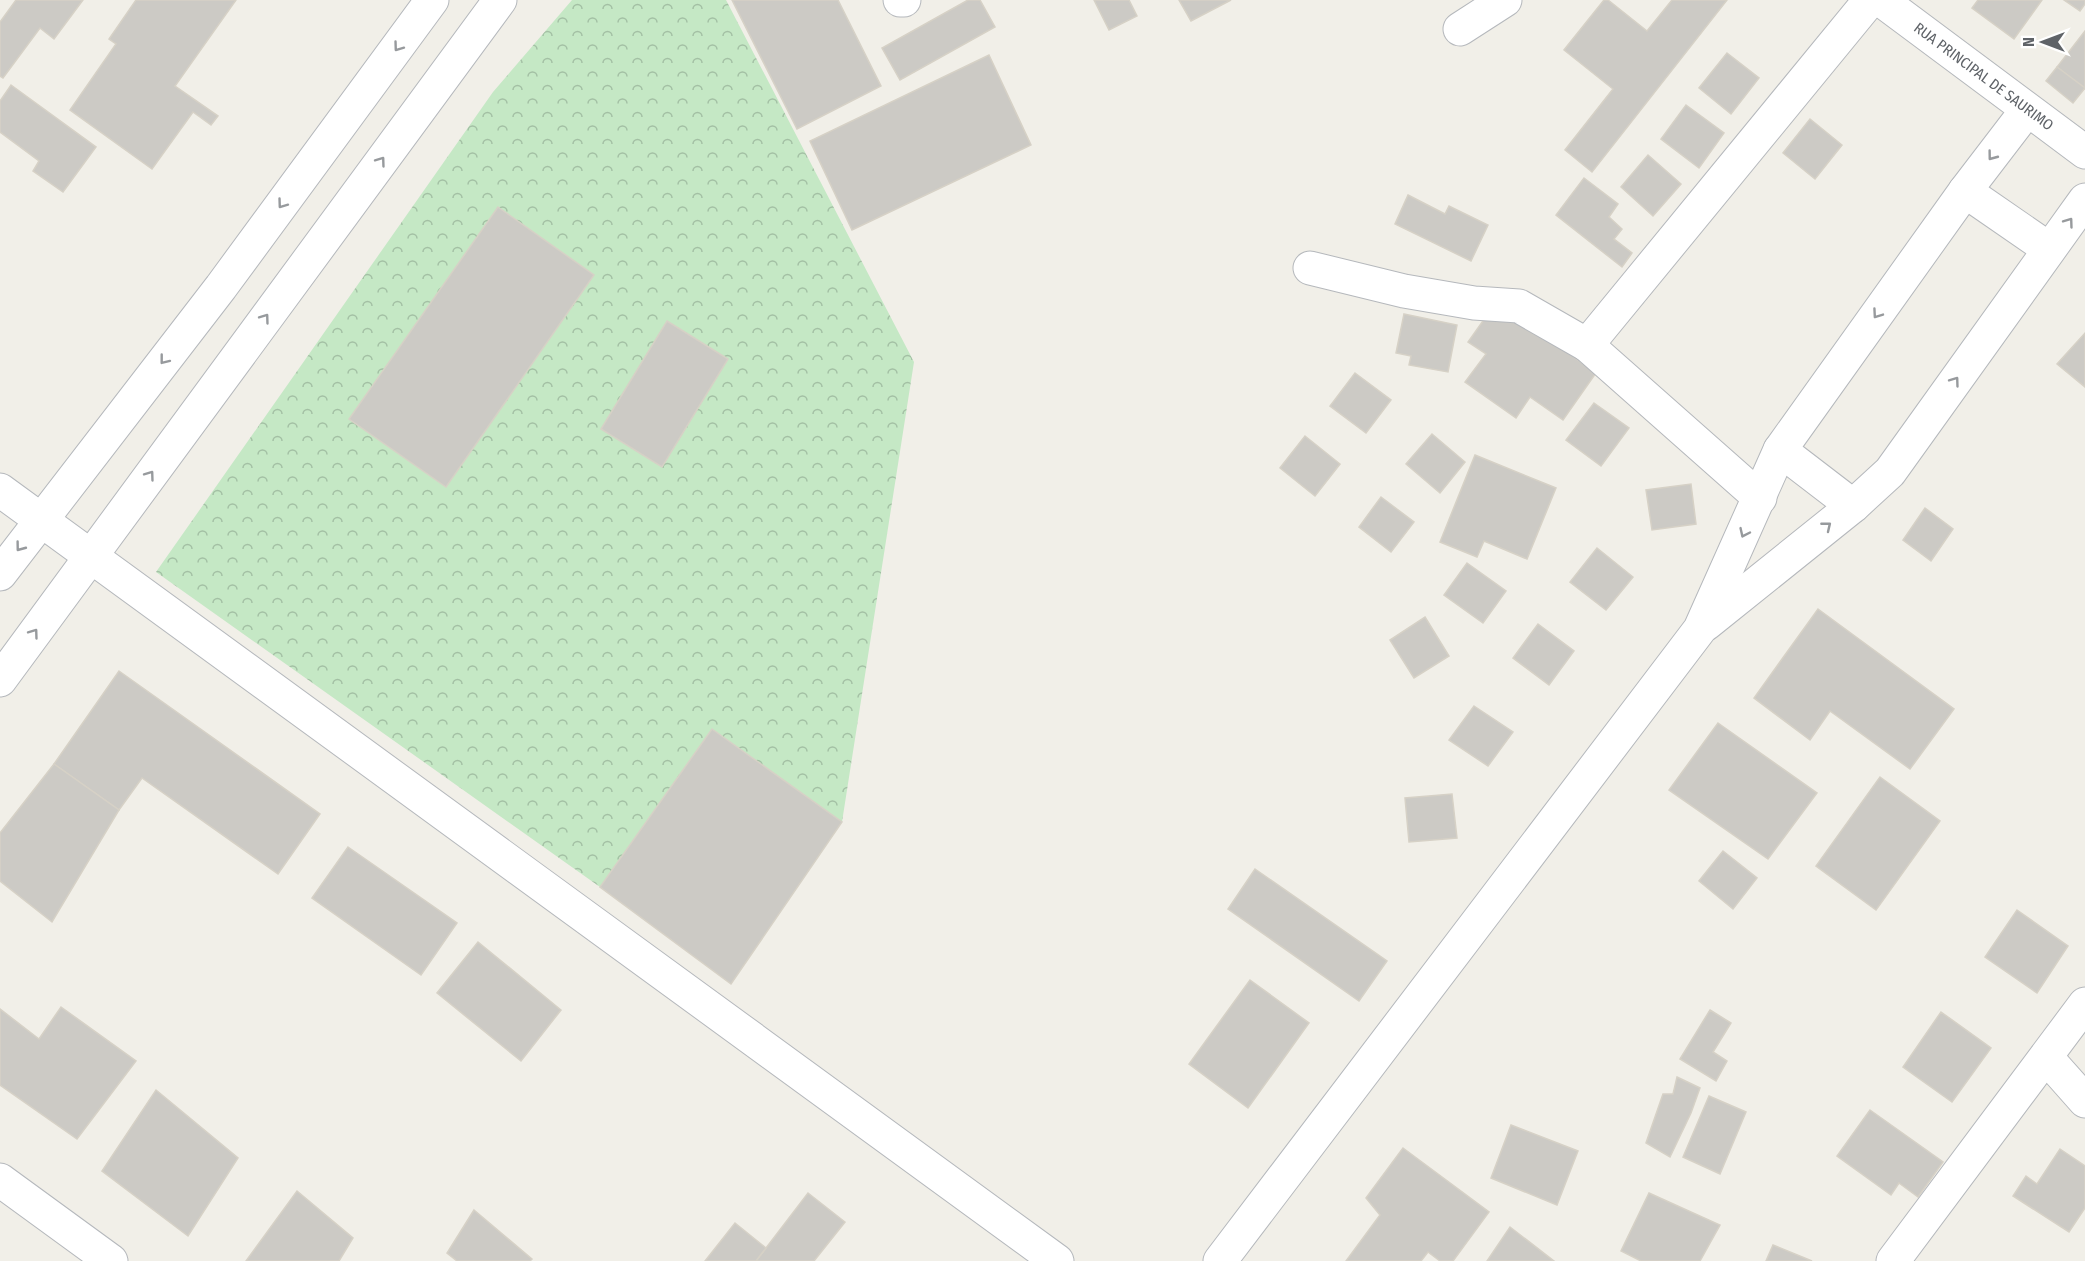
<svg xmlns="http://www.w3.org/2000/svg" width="2085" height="1261" viewBox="0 0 2085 1261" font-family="'Fira Sans Condensed',sans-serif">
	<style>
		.forest { fill: url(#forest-crowns) }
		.building { fill: #cccac5; stroke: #d6d1c6; stroke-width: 1.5 }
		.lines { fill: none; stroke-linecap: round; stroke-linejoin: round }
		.minor-casing { stroke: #b5b8bc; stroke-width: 35 }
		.minor { stroke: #fff; stroke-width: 33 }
		.oneway { stroke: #979a9d }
		.labels { text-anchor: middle; stroke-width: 5; stroke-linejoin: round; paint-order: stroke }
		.street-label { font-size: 15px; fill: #5f6368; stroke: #fff }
	</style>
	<defs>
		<pattern id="forest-crowns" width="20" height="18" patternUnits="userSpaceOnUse" patternTransform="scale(1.5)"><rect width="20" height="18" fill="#c5e8c5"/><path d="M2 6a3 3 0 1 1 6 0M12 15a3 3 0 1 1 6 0" fill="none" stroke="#a3c0a4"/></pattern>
	</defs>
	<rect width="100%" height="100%" fill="#f1efe8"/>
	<path class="forest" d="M572 0H726L914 362 842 822 712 729 600 887 156 572 493 92Z"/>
	<g class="building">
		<path d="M16 0H83L54 39 40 28 3 78 0 76V22Z"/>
		<path d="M136 0H236L175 86 218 116 211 125 193 112 152 169 70 110 116 44 109 39Z"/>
		<path d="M732 0H838L881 86 797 129Z"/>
		<path d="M968 0H980L995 27 900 80 882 48Z"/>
		<path d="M1094 0H1129L1137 16 1109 30Z"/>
		<path d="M1179 0H1231L1191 21Z"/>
		<path d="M1604 0H1608L1647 31 1672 0H1727L1592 172 1565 150 1613 89 1564 50Z"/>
		<path d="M1978 0H2042L2014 39 1972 8Z"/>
		<path d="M2064 0H2085V4L2080 11Z"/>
		<path d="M2085 31V89L2057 67Z"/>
		<path d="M1727 53 1759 78 1731 114 1699 88Z"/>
		<path d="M989 55 1031 145 852 230 810 141Z"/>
		<path d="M2057 67 2085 88 2073 103 2046 81Z"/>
		<path d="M11 85 96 147 63 192 33 171 39 161 0 132V101Z"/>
		<path d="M1686 105 1724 133 1699 168 1661 139Z"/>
		<path d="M1810 119 1842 145 1815 179 1783 153Z"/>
		<path d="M1648 155 1681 184 1653 216 1621 187Z"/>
		<path d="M1584 178 1618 204 1609 217 1622 229 1614 239 1632 253 1622 267 1556 215Z"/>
		<path d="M1408 195 1445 214 1449 206 1488 225 1471 261 1395 224Z"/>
		<path d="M498 207 594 275 446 487 349 419Z"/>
		<path d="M1404 314 1457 325 1448 372 1409 365 1411 356 1396 353Z"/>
		<path d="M1485 318 1522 320 1596 373 1563 420 1530 397 1516 418 1465 382 1486 354 1468 342Z"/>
		<path d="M667 321 728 359 662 467 601 429Z"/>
		<path d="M2085 333V387L2057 364Z"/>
		<path d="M1355 373 1391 400 1366 433 1330 406Z"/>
		<path d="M1594 403 1629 428 1601 466 1566 440Z"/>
		<path d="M1432 434 1465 462 1440 493 1406 464Z"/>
		<path d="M1305 436 1340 464 1315 496 1280 468Z"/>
		<path d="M1475 455 1556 488 1527 559 1484 541 1477 557 1440 542Z"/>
		<path d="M1691 484 1696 524 1652 530 1646 490Z"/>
		<path d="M1381 497 1414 522 1391 552 1359 527Z"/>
		<path d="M1925 508 1953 529 1931 561 1903 540Z"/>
		<path d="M1597 548 1633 577 1606 610 1570 582Z"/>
		<path d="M1467 563 1506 591 1483 623 1444 595Z"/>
		<path d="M1818 609 1954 709 1910 769 1830 711 1810 740 1754 698Z"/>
		<path d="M1425 617 1449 656 1414 678 1390 640Z"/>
		<path d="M1538 624 1574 651 1549 685 1513 658Z"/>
		<path d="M119 671 320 814 278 874 142 778 119 810 54 764Z"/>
		<path d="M1474 706 1513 732 1488 766 1449 740Z"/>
		<path d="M1718 723 1817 793 1768 859 1669 790Z"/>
		<path d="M712 729 842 822 731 984 600 887Z"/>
		<path d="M54 764 119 810 52 922 0 881V833Z"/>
		<path d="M1880 777 1940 821 1876 910 1816 866Z"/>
		<path d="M1452 794 1457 838 1409 842 1405 798Z"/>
		<path d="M348 847 457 923 421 975 312 898Z"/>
		<path d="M1723 851 1757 878 1733 909 1699 881Z"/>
		<path d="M1255 869 1387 961 1359 1001 1228 909Z"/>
		<path d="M2017 910 2068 946 2037 993 1985 957Z"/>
		<path d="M478 942 561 1010 521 1061 437 993Z"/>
		<path d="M1250 980 1309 1023 1248 1108 1189 1064Z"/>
		<path d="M61 1007 136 1061 77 1139 0 1085V1009L39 1039Z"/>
		<path d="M1710 1010 1731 1023 1713 1052 1727 1061 1716 1081 1680 1059Z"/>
		<path d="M1941 1012 1991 1048 1952 1102 1903 1067Z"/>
		<path d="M1677 1077 1700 1088 1691 1113 1670 1157 1646 1143 1663 1094H1673Z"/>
		<path d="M156 1090 238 1158 188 1236 102 1171Z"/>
		<path d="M1709 1096 1746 1112 1720 1174 1683 1157Z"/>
		<path d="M1870 1110 1943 1162 1918 1197 1899 1183 1891 1195 1837 1156Z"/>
		<path d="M1511 1125 1578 1151 1557 1205 1491 1178Z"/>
		<path d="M1403 1148 1489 1212 1453 1261H1440L1428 1252 1421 1261H1346L1380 1215 1366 1198Z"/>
		<path d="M2060 1149 2085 1166V1208L2069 1232 2013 1196 2026 1176 2037 1184Z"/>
		<path d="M297 1191 353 1238 339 1261H246Z"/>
		<path d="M808 1193 845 1222 814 1261H756Z"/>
		<path d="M1649 1193 1720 1225 1700 1261H1641L1621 1251Z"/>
		<path d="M474 1210 532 1259 530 1261H457L447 1253Z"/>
		<path d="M735 1223 766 1248 756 1261H705Z"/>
		<path d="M1510 1227 1554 1261H1487Z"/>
		<path d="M1773 1245 1812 1261H1766Z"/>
	</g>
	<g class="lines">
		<defs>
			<g id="minor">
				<path d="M900 0H904"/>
				<path id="s1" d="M1881 0 2085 152"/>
				<path d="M1460 29 1505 0"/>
				<path d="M1965 191 2049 249"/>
				<path d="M1310 268 1404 291 1474 303 1519 306 1587 345"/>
				<path d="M1780 450 1853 506"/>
				<path d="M0 490 1057 1261"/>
				<path d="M1760 498 1587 345 1870 0"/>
				<path d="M0 574 221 287 432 0"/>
				<path d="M1706 624 1853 506 1890 472 2085 200"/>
				<path d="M0 680 500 0"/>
				<path d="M2046 1057 2085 1101"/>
				<path d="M0 1180 111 1261"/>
				<path d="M1220 1261 1700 629 1780 450 1965 191 2027 110"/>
				<path d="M1893 1261 2085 1004"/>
			</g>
		</defs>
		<use href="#minor" class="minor-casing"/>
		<use href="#minor" class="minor"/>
	</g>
	<defs><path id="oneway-chevron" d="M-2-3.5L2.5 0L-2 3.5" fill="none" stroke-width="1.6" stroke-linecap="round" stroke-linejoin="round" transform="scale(1.5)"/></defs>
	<g class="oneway">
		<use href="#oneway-chevron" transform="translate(398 47) rotate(126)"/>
		<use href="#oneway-chevron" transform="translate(1992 156) rotate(127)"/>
		<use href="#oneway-chevron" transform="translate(381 161) rotate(-54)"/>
		<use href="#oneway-chevron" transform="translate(282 204) rotate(126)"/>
		<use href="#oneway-chevron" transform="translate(2069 222) rotate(-54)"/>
		<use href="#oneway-chevron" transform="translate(1877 314) rotate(125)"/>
		<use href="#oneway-chevron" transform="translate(265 318) rotate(-54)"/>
		<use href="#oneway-chevron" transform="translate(164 360) rotate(128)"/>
		<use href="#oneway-chevron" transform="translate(1955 381) rotate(-54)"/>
		<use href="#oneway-chevron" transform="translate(150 475) rotate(-54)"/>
		<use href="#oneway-chevron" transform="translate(1827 526) rotate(-39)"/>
		<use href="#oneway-chevron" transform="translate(1744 533) rotate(115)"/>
		<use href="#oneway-chevron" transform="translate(20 547) rotate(127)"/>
		<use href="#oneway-chevron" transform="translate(34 633) rotate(-54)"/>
	</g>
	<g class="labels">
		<g class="street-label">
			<text dy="5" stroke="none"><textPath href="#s1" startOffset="128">RUA PRINCIPAL DE SAURIMO</textPath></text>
		</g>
	</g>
	<g transform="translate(2043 42) rotate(270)" stroke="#ffffff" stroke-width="4.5" paint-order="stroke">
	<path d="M0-4.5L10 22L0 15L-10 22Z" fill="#5f6368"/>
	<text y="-9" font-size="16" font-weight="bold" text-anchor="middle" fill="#5f6368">N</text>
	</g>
</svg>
